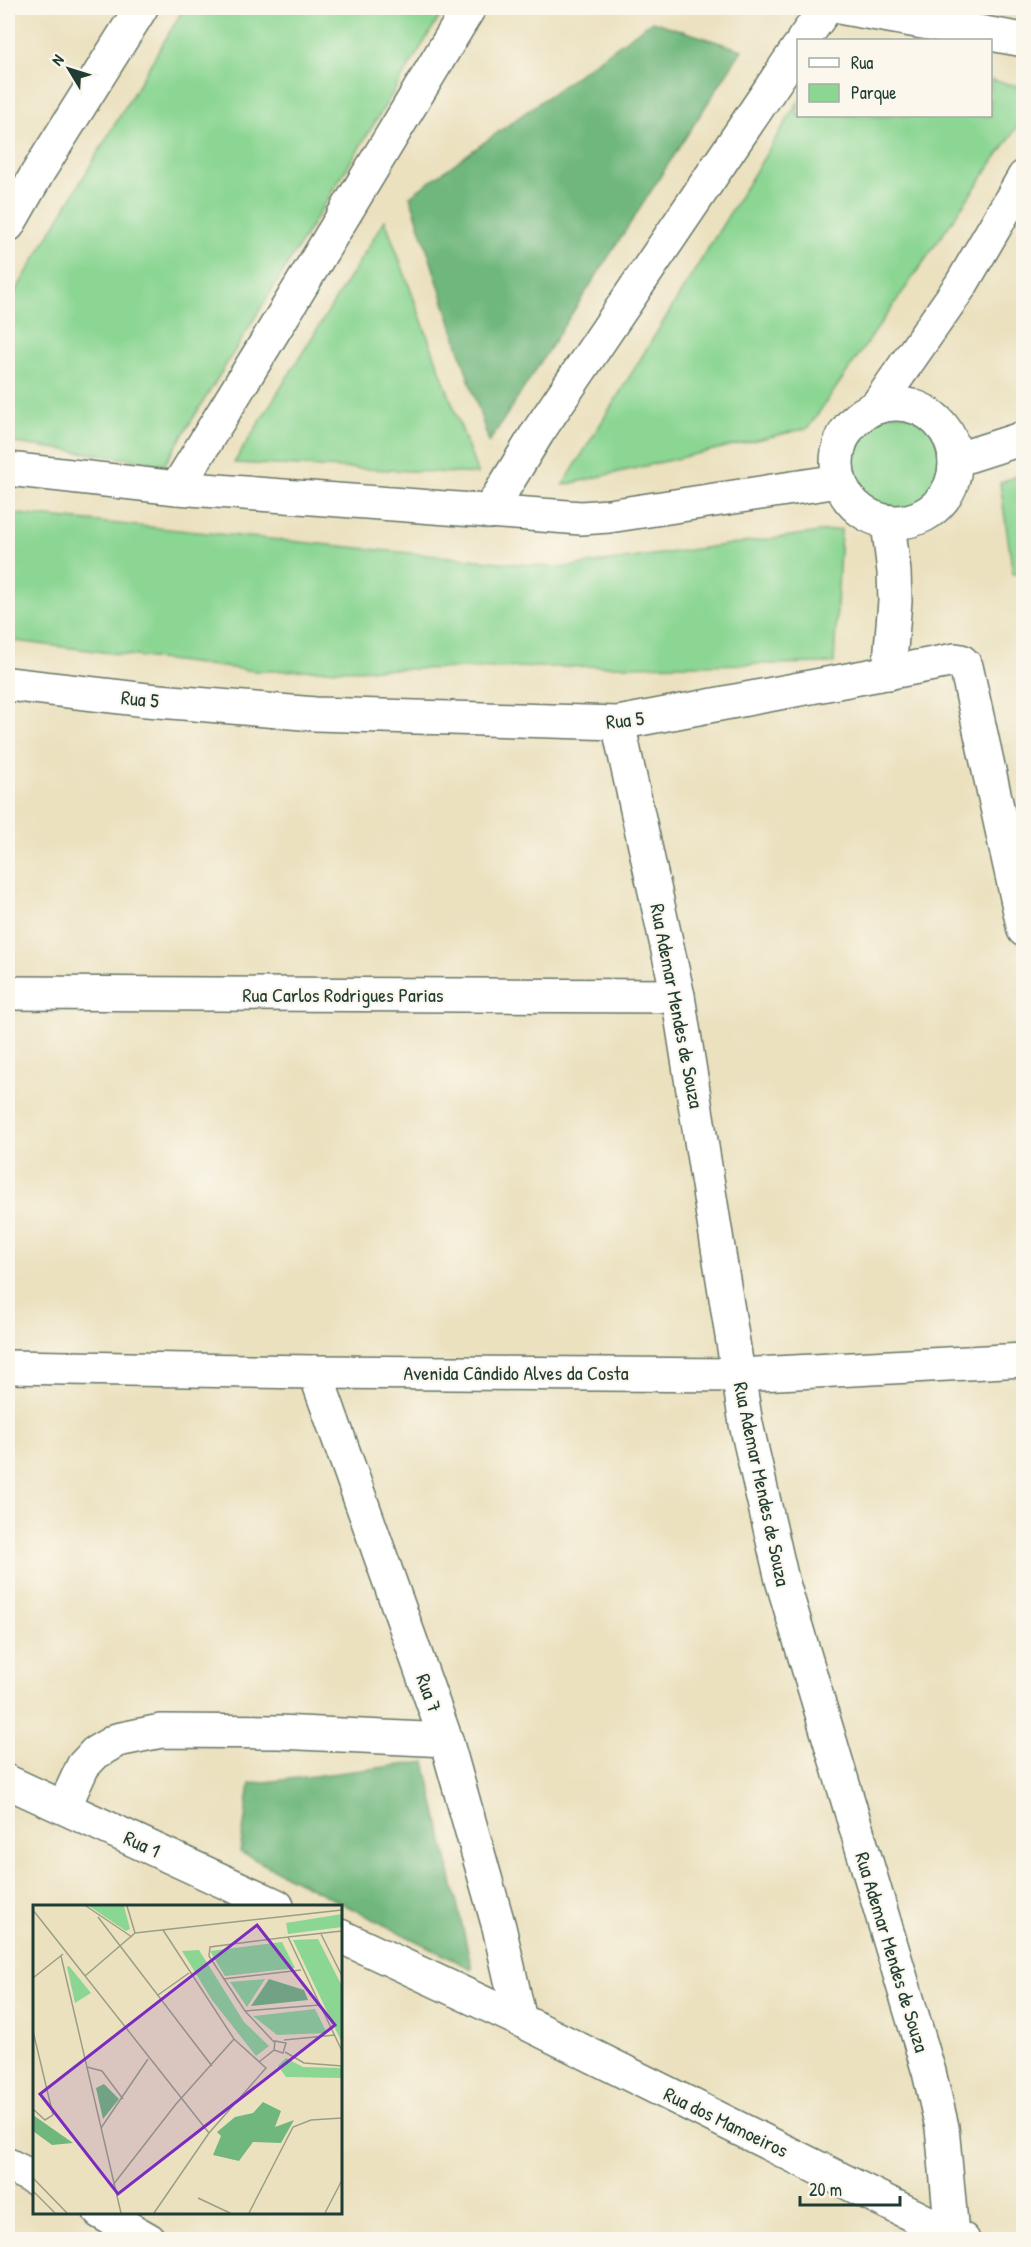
<svg xmlns="http://www.w3.org/2000/svg" width="1031" height="2247" viewBox="0 0 1031 2247" font-family="'Patrick Hand',sans-serif">
	<style>
		.green { fill: #8bd693; stroke: #558a64; stroke-width: 1.5 }
		.forest { fill: #70b77d; stroke: #487a58; stroke-width: 1.5 }
		.lines { fill: none; stroke-linecap: round; stroke-linejoin: round }
		.street-casing { stroke: #667665; stroke-width: 36 }
		.secondary-casing { stroke: #667665; stroke-width: 36 }
		.street { stroke: #fff; stroke-width: 33 }
		.secondary { stroke: #fff; stroke-width: 33 }
		.labels { text-anchor: middle; stroke-width: 4.5; stroke-linejoin: round; paint-order: stroke }
		.street-label { font-size: 20px; fill: #1f3d34; stroke: #fbf7ec }
		.inset-road { fill: none; stroke: #999f87; stroke-width: 1.5 }
		.view { fill: #7b2cbf; fill-opacity: 0.15; stroke: #7b2cbf; stroke-width: 3 }
		.inset-edge { fill: none; stroke: #1f3d34; stroke-width: 3 }
	</style>
	<rect width="100%" height="100%" fill="#fbf7ec"/>
	<filter id="ink" filterUnits="userSpaceOnUse"><feTurbulence type="fractalNoise" baseFrequency=".0167" numOctaves="2"/><feDisplacementMap in="SourceGraphic" scale="12" xChannelSelector="R" yChannelSelector="G"/><feConvolveMatrix kernelMatrix="1 2 1 2 8 2 1 2 1" color-interpolation-filters="sRGB"/></filter>
	<filter id="wash" filterUnits="userSpaceOnUse"><feTurbulence type="fractalNoise" baseFrequency=".008" numOctaves="4" result="noise"/><feDisplacementMap in="SourceGraphic" scale="24" xChannelSelector="R" yChannelSelector="G"/><feGaussianBlur stdDeviation="1.35" result="paint"/><feColorMatrix in="noise" values="0 0 0 0 0 0 0 0 0 0 0 0 0 0 0 0 0 1.4 0 .05"/><feComposite in="paint" operator="in"/></filter>
	<g filter="url(#wash)">
		<rect width="100%" height="100%" fill="#ebe1bf"/>
		<g class="green">
			<path d="M184 8H445L165 464 8 442V304Z"/>
			<path d="M991 80 1023 87V119L808 428 563 485 798 102V116H990Z"/>
			<path d="M385 220 478 474 234 463Z"/>
			<circle cx="897" cy="463" r="49"/>
			<path d="M1023 473V574H1013L1000 483Z"/>
			<path d="M8 513 559 568 841 529 834 663 255 671 8 640Z"/>
		</g>
		<g class="forest">
			<path d="M652 21 742 50 489 442 410 196Z"/>
			<path d="M425 1762 472 1969 240 1852 250 1784Z"/>
		</g>
	</g>
	<g filter="url(#ink)">
		<g class="lines">
			<defs>
				<g id="street">
					<path d="M844 8 1024 40"/>
					<path d="M803 40 826 8"/>
					<path d="M8 225 37 174 141 8"/>
					<circle cx="896" cy="463" r="59"/>
					<path d="M876 407 961 285 1024 177"/>
					<path d="M955 460 1024 438"/>
					<path d="M8 469 177 488 581 518 609 516 839 481"/>
					<path d="M177 488 290 304 469 8"/>
					<path d="M489 512 538 432 798 48"/>
					<path d="M888 522 894 572 895 601 889 673"/>
					<path d="M8 684 147 700 315 714 618 723 955 660 961 661 966 666 1024 930"/>
					<path d="M618 723 678 996 746 1424 782 1580 929 2072 942 2127 952 2234"/>
					<path d="M8 993 678 996"/>
					<path d="M315 1372 738 1375 1024 1360"/>
					<path d="M8 1782 277 1906"/>
					<path d="M64 1807 83 1766 95 1753 117 1740 161 1731 279 1732 446 1740"/>
					<path d="M340 1936 520 2020"/>
					<path d="M8 2165 34 2178"/>
					<path d="M100 2212 149 2240"/>
				</g>
				<path id="secondary" d="M8 1367 315 1372 446 1740 499 1927 520 2020 963 2240"/>
			</defs>
			<use href="#street" class="street-casing"/>
			<use href="#secondary" class="secondary-casing"/>
			<use href="#street" class="street"/>
			<use href="#secondary" class="secondary"/>
		</g>
	</g>
	<g class="labels">
		<g class="street-label">
			<text transform="translate(140 699) rotate(6)" y="7">Rua 5</text>
			<text transform="translate(625 720) rotate(-6)" y="7">Rua 5</text>
			<text x="343" y="1002">Rua Carlos Rodrigues Parias</text>
			<text transform="translate(677 1006) rotate(79)" y="7">Rua Ademar Mendes de Souza</text>
			<text x="516" y="1380">Avenida Cândido Alves da Costa</text>
			<text transform="translate(762 1484) rotate(78)" y="7">Rua Ademar Mendes de Souza</text>
			<text transform="translate(429 1693) rotate(70)" y="7">Rua 7</text>
			<text transform="translate(142 1844) rotate(25)" y="7">Rua 1</text>
			<text transform="translate(892 1952) rotate(73)" y="7">Rua Ademar Mendes de Souza</text>
			<text transform="translate(726 2122) rotate(26)" y="7">Rua dos Mamoeiros</text>
		</g>
	</g>
	<g transform="translate(33 1905)">
		<rect width="309" height="309" fill="#ebe1bf"/>
		<path d="M56 1H91L97 24 93 26ZM309 9V22L255 29 253 18ZM285 34 309 81V138L260 35ZM249 37 262 63 192 71 177 46ZM166 45 211 117 236 141 223 151 179 95 149 46ZM36 61 58 88 42 98 34 62ZM232 74 214 102 197 77ZM282 104 294 128 244 130 220 111ZM253 153 270 162 309 163V173L253 172 245 161Z" fill="#8bd693"/>
		<path d="M236 74 271 85 275 95 218 101ZM71 179 86 194 70 214 63 183ZM230 197 248 206 242 222 261 215 248 238 220 237 206 256 180 250 188 231 184 227 202 212 220 208ZM0 210 40 238 19 240 0 226Z" fill="#70b77d"/>
		<path class="inset-road" d="M53 1 99 32M94 1 102 28M0 5 176 228M65 12 179 161M288 29 309 71M255 32 309 26M28 51 88 308M52 71 102 28 309 5M0 73 30 49M190 74 268 65M125 90 156 68M212 106 286 100M0 126 20 210 12 215 0 204M251 135 302 130M241 137 212 106 176 51 177 42 255 32 309 146M252 147 271 158 309 161M226 157 241 145 242 136 253 138 250 148 241 145M54 162 69 166 90 194M68 223 115 154M0 273 34 308M80 280 143 199 201 134M0 286 22 308M165 293 197 308M121 308 176 228 233 163 201 134 130 25M216 308 260 222 278 215 309 213M292 308 309 275"/>
		<path class="view" d="M224 20 302 120 85 289 7 189Z"/>
		<rect width="309" height="309" class="inset-edge"/>
	</g>
	<rect width="1031" height="2247" fill="none" stroke="#fbf7ec" stroke-width="30"/>
	<rect x="797" y="39" width="195" height="78" fill="#fbf7ec" stroke="#a3ada2" stroke-width="1.5"/>
	<rect x="809" y="58" width="30" height="9" fill="#ffffff" stroke="#a3ada2" stroke-width="1.5"/>
	<text x="851" y="69" font-size="18" fill="#1f3d34">Rua</text>
	<rect x="809" y="84" width="30" height="18" fill="#8bd693" stroke="#a3ada2" stroke-width="1.5"/>
	<text x="851" y="99" font-size="18" fill="#1f3d34">Parque</text>
	<g transform="translate(69 69) rotate(308)" stroke="#fbf7ec" stroke-width="4.5" paint-order="stroke">
	<path d="M0-4.5L10 22L0 15L-10 22Z" fill="#1f3d34"/>
	<text y="-9" font-size="16" font-weight="bold" text-anchor="middle" fill="#1f3d34">N</text>
	</g>
	<path d="M800 2196v9h100v-9" fill="none" stroke="#1f3d34" stroke-width="3"/>
	<text x="809" y="2196" font-size="18" fill="#1f3d34" stroke="#fbf7ec" stroke-width="4.5" paint-order="stroke">20 m</text>
</svg>
